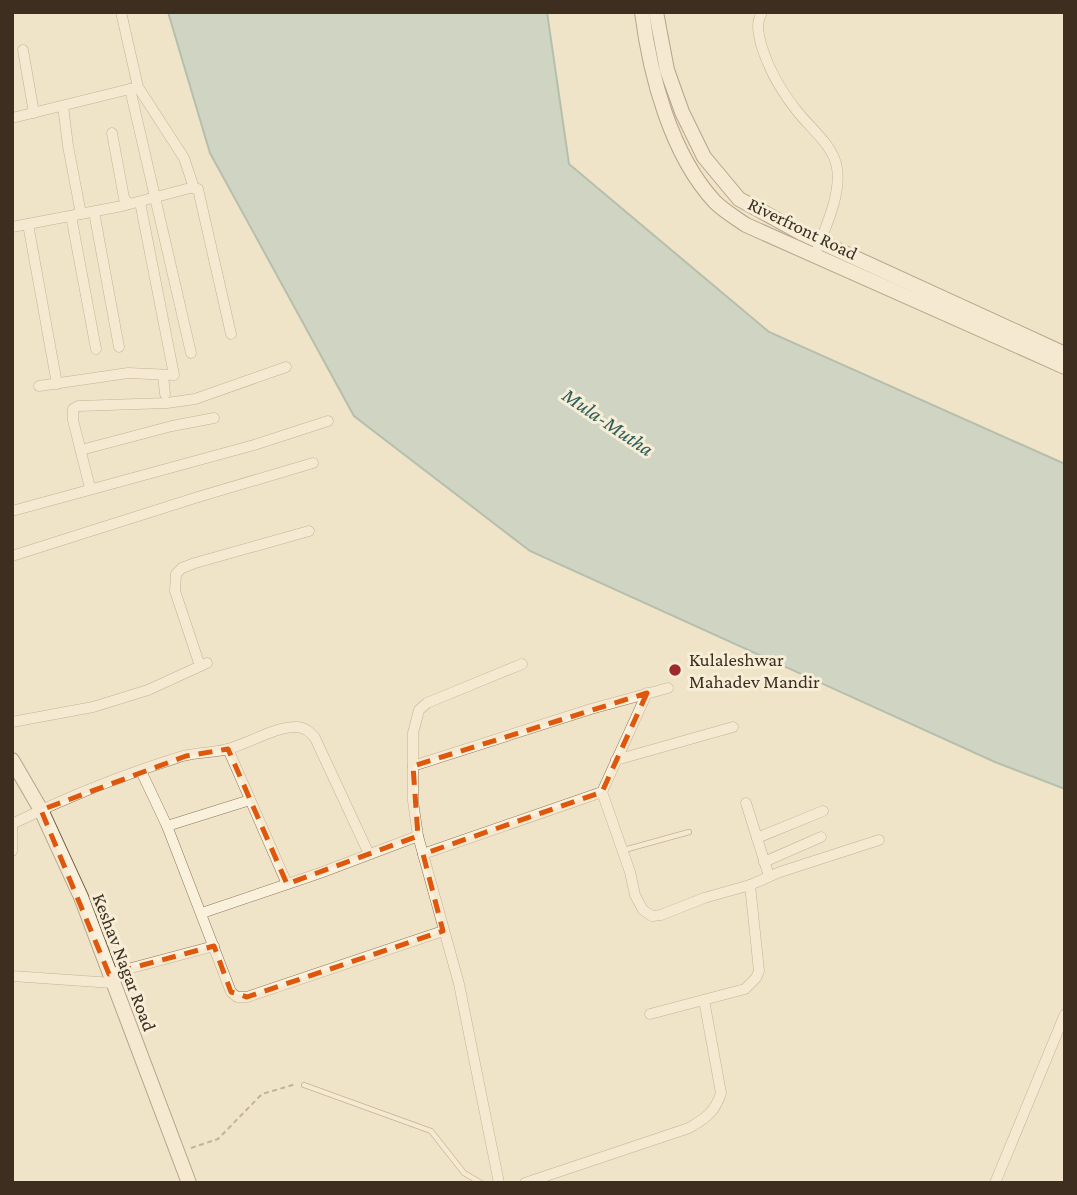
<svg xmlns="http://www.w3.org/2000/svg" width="1077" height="1195" viewBox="0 0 1077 1195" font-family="'Crimson Pro',serif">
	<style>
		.water { fill: #a9c4bc; stroke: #6f938a; stroke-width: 2 }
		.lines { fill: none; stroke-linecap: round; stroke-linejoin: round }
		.lane-casing { stroke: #8d765c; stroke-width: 6 }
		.street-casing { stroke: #8d765c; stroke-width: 11 }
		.secondary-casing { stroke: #6f573f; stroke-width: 16 }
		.path { stroke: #8d765c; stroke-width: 2; stroke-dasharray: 5 3.5; stroke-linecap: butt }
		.lane { stroke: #faf1dc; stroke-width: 4.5 }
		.street { stroke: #faf1dc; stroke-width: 10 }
		.secondary { stroke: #faf1dc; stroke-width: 14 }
		.marked { fill: none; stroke: #df570d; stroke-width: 5; stroke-dasharray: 14 9; stroke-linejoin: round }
		.poi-dot { fill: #9e2a2b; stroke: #f7eed8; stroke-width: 2.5 }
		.labels { text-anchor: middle; stroke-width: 6; stroke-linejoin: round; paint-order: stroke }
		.street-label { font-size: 19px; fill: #3d2e20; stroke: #f7eed8 }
		.poi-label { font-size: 19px; fill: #3d2e20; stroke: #f7eed8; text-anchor: start }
		.water-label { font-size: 21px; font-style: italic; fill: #2f5d5a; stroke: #f7eed8 }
	</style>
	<rect width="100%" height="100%" fill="#f0e4c8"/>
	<path class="water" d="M168 12H547L569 164 769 332 1065 464V789L995 762 530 551 354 416 210 153Z"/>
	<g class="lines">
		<defs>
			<g id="lane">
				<path d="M624 850 689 832"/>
				<path d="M304 1085 431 1131 464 1173 481 1183"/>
			</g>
			<g id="street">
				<path d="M121 12 138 87 184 158 194 188"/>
				<path d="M762 12C756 23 758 32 761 44 768 68 781 91 797 111 810 128 834 146 837 168 841 193 827 224 818 247"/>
				<path d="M23 50 34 113"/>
				<path d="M130 89 191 353"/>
				<path d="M63 106 68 146 81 214"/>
				<path d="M12 118 134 88"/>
				<path d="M112 133 124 198 129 204"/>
				<path d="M94 212 119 347"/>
				<path d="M71 216 96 349"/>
				<path d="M28 224 57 384"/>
				<path d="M12 227 122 206 190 188 198 189 231 334"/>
				<path d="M163 375 165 394"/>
				<path d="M39 386 128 373 174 375 140 202"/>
				<path d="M81 450 172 426 214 418"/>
				<path d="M90 488 73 420V409L78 406 167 403 195 399 286 367"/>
				<path d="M12 511 254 445 328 421"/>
				<path d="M12 556 198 497 313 463"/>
				<path d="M200 666 175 591 176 574 182 568 195 563 309 531"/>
				<path d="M12 722 93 707 148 690 207 663"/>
				<path d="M228 749 287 884"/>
				<path d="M616 760 733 727"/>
				<path d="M413 766 591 709 668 688"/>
				<path d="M141 771 167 826 231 992 237 997H247L443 931"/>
				<path d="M602 792 630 872 635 895 643 910 652 916 661 915 704 898 750 885 780 872 879 840"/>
				<path d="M746 803 769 876"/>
				<path d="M12 824C67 797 124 774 183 756 199 752 216 753 231 748 252 742 276 726 298 727 306 728 310 732 315 738L369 854"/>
				<path d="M167 826 250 800"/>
				<path d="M12 827V851"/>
				<path d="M757 838 823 811"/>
				<path d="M423 854 602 792 647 693"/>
				<path d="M764 862 821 837"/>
				<path d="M202 913 320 873 418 836"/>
				<path d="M109 974 214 946"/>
				<path d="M12 976 113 983"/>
				<path d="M650 1014 745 989 756 978 759 971 750 885"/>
				<path d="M499 1183 459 984 418 836 413 801V733L419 710 427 703 522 664"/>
				<path d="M525 1183 689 1128C706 1118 715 1112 721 1093L704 1000"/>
				<path d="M995 1183 1065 1014"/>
			</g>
			<g id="secondary">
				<path d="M642 12C650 75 671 155 715 202 724 211 736 218 746 225L1065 367"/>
				<path d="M656 12 667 70 682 112 704 157 739 199 803 234 1065 354"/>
				<path d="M12 760 41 810 81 897 189 1183"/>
			</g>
		</defs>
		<use href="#lane" class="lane-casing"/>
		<use href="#street" class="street-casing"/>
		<use href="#secondary" class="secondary-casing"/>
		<path class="path" d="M191 1148 218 1139 262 1094 296 1084"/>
		<use href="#lane" class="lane"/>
		<use href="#street" class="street"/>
		<use href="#secondary" class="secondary"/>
	</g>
	<path d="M0 0H1077V1195H0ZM647 693 602 792 423 854 443 931 247 997 231 992 214 946 109 974 41 810 186 756 228 749 287 884 418 836 413 766Z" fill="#f0e4c8" fill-opacity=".55" fill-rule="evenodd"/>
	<path class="marked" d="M647 693 602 792 423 854 443 931 247 997 231 992 214 946 109 974 41 810 186 756 228 749 287 884 418 836 413 766Z"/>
	<circle class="poi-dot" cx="675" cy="670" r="7"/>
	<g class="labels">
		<g class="street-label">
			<text transform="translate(803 228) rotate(26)" y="7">Riverfront Road</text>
			<text transform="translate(125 962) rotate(69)" y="7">Keshav Nagar Road</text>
		</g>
		<g class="poi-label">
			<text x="689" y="666">Kulaleshwar<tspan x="689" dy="22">Mahadev Mandir</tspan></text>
		</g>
		<g class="water-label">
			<text transform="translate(608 422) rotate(34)" y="7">Mula-Mutha</text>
		</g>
	</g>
	<rect width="1077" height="1195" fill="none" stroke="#3d2e20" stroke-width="28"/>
</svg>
